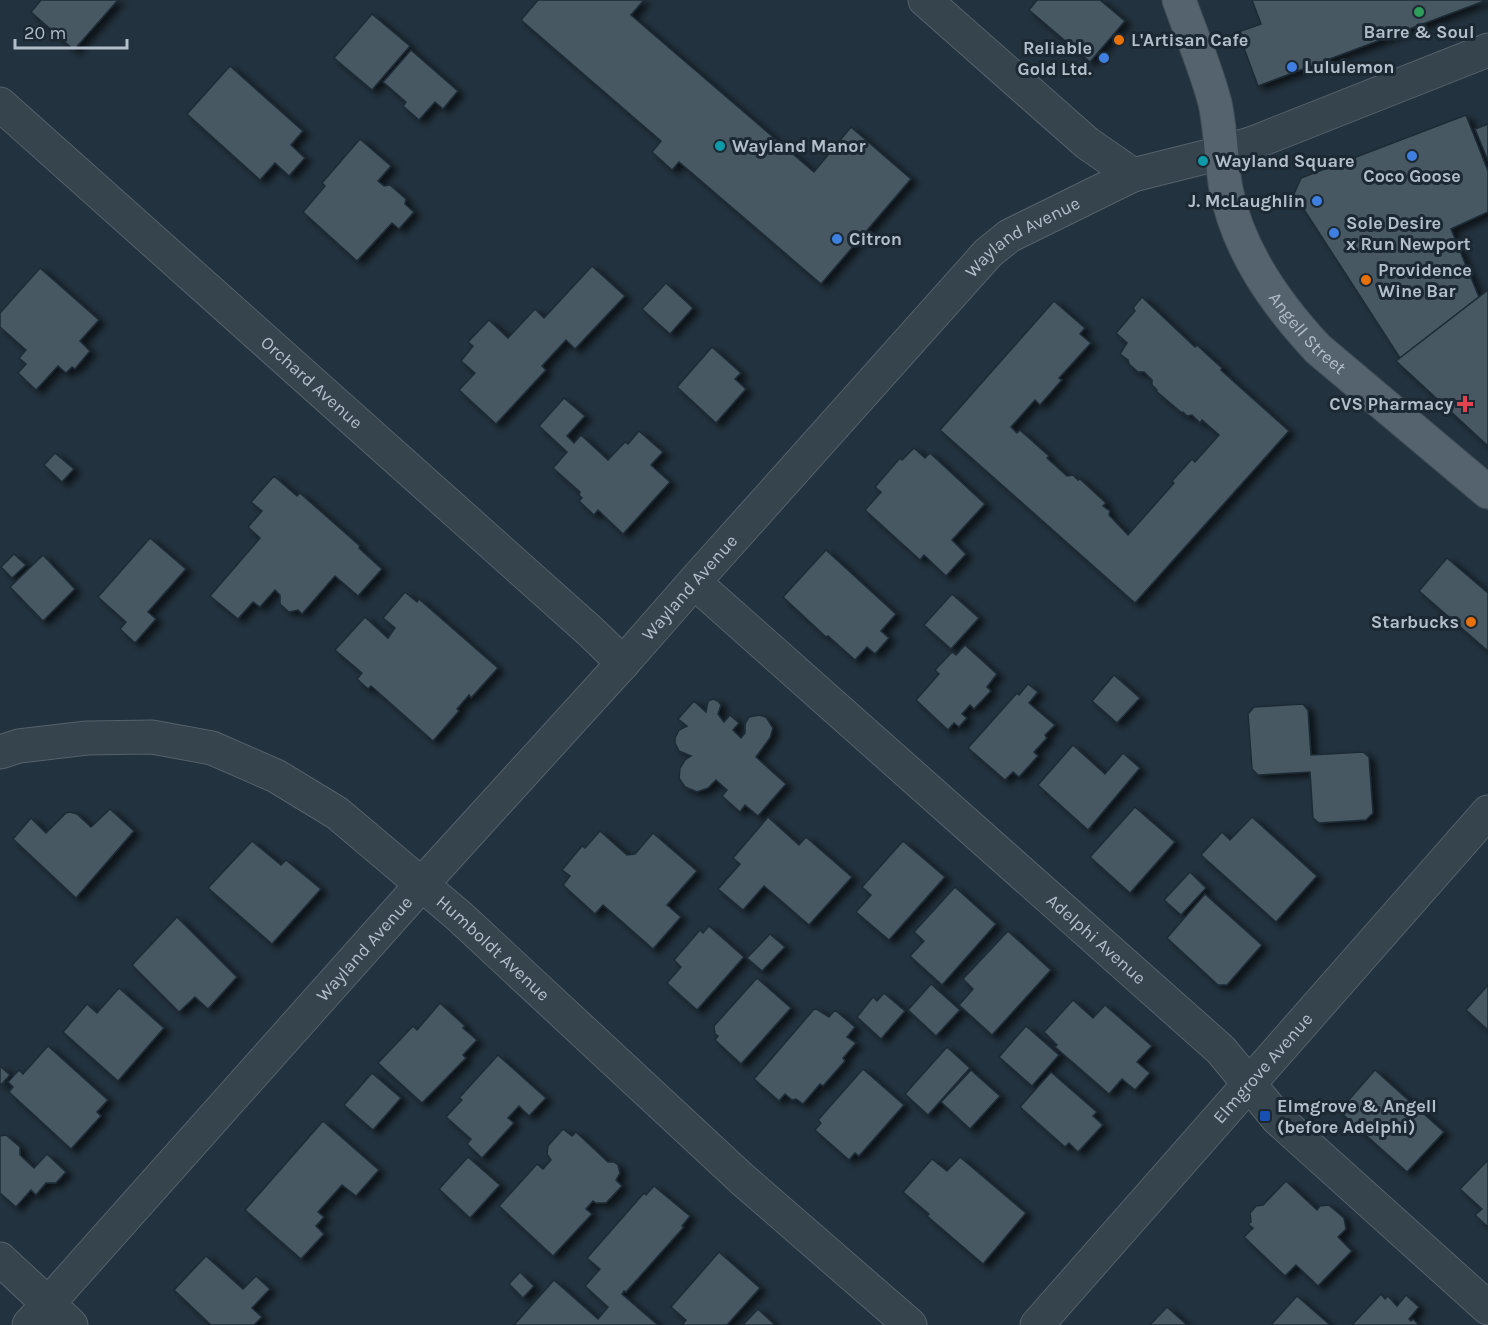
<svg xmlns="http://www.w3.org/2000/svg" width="1488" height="1325" viewBox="0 0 1488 1325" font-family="Karla,sans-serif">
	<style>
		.building { fill: #465864; stroke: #1e2b35; stroke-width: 1.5; filter: url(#shadow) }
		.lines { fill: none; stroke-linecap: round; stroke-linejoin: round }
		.minor-casing { stroke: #55616c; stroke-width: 35 }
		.major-casing { stroke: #404d57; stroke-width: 35 }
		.minor { stroke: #36444e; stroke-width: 33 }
		.major { stroke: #54636e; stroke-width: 33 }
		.leisure-dot { fill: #2e9e5b; stroke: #1c2933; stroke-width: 2 }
		.food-dot { fill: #e8710a; stroke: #1c2933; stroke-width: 2 }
		.shop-dot { fill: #3f7fe0; stroke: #1c2933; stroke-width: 2 }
		.culture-dot { fill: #0f9aa8; stroke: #1c2933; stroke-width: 2 }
		.health-dot { fill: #e0444e; stroke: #1c2933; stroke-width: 2 }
		.transit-dot { fill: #1a4fb4; stroke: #1c2933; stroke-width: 2 }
		.labels { text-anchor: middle; stroke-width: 6; stroke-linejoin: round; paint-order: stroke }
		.poi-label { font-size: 18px; font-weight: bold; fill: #b2bec9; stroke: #1c2933; text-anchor: start }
		.street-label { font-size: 18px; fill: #b2bec9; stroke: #1c2933 }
	</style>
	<defs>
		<filter id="shadow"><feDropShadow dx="6" dy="4" stdDeviation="3" flood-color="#0009"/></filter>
	</defs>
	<rect width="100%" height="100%" fill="#22323e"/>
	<g class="building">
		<path d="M41 0H118L74 50 31 12Z"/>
		<path d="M538 0H644L631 15 814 172 851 127 911 179 821 284 679 162 672 170 652 152 661 141 521 20Z"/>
		<path d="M1037 0H1100L1125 21 1090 62 1029 10Z"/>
		<path d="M1252 0H1487L1258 86 1238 32 1261 24Z"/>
		<path d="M372 14 410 46 372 90 334 58Z"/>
		<path d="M411 50 458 91 443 109 435 102 419 120 403 106 406 102 383 82Z"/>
		<path d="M230 66 303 131 291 145 305 158 289 176 275 163 260 180 187 114Z"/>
		<path d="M1466 115 1488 171V212L1451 229 1479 297 1400 358 1294 194 1301 178Z"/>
		<path d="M1488 124V161L1475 129Z"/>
		<path d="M360 139 391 166 378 181 384 186 390 185 406 199 405 204 414 212 399 229 392 223 357 261 303 212 325 186 322 183Z"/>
		<path d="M592 266 625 296 575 349 566 340 542 366 546 370 496 424 459 390 475 373 461 361 473 346 468 342 489 320 508 338 535 309 544 318Z"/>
		<path d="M40 268 99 320 80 341 90 351 75 369 72 367 66 373 58 366 36 390 18 373 26 364 19 358 26 350 0 327V313Z"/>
		<path d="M666 283 693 308 670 334 642 309Z"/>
		<path d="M1488 290V446L1396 361Z"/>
		<path d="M1142 297 1195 347 1197 345 1212 359 1222 368 1221 370 1289 431 1135 603 940 430 1054 301 1085 328 1080 334 1091 343 1059 378 1062 380 1040 405 1035 400 1011 427 1017 433 1020 430 1049 456 1047 458 1067 476 1073 475 1078 480 1080 479 1106 503 1103 506 1110 511 1109 515 1128 535 1174 483 1172 481 1192 459 1195 462 1219 435 1202 420 1200 423 1192 415 1187 416 1183 412 1182 413 1156 391 1157 390 1152 385V380L1144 372H1138L1129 364 1128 360 1120 354 1127 343 1116 333 1135 311 1133 308Z"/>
		<path d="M712 347 741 373 735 379 746 389 716 423 677 387Z"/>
		<path d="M564 398 585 416 567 436 574 443 581 435 608 460 625 442 628 444 639 431 663 452 651 465 670 482 623 534 598 510 594 515 579 501 582 498 579 495 580 492 553 468 567 452 539 426Z"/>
		<path d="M914 448 925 458 930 453 985 504 952 540 966 554 946 576 924 555 920 560 865 510 881 492 875 487 900 458 902 460Z"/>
		<path d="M55 453 74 469 62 482 44 465Z"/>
		<path d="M274 476 297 496 300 493 360 546 359 548 382 569 358 596 335 576 302 614 298 610 289 612 280 604V595L275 590 260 607 253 602 238 619 210 596 260 538 248 527 262 511 251 502Z"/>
		<path d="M150 538 186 569 148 612 156 619 135 643 120 629 126 622 98 597Z"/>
		<path d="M826 550 896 614 881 631 889 638 875 654 867 647 855 660 828 636 826 637 783 597Z"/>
		<path d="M14 554 26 565 12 578 1 567Z"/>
		<path d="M43 555 75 589 43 621 10 587Z"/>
		<path d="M1447 558 1488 593V651L1419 591Z"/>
		<path d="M405 592 417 602 419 599 498 668 471 698 469 695 457 709 459 711 433 741 371 686 368 689 357 679 362 673 335 650 365 617 388 638 395 628 383 618Z"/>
		<path d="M952 594 979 618 951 649 924 625Z"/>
		<path d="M965 645 997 674 987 687 991 691 974 709 970 705 962 714 967 718 959 727 954 723 948 730 916 700 939 674 935 670 952 652 956 655Z"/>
		<path d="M1114 675 1140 698 1117 723 1092 701Z"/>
		<path d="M1028 684 1038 692 1029 703 1055 725 1045 735 1047 738 1034 752 1038 756 1019 777 1013 772 1005 780 968 748 1017 693 1019 695Z"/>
		<path d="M713 699 718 701 721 705 718 714 724 722 730 715 739 723 733 730 741 738 745 733V724L749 717 759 715 766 717 773 728 770 738 756 757 786 784 758 816 745 805 740 812 722 796 727 790 716 780 708 788 697 792 685 787 679 778 680 768 685 760 691 756 679 751 675 743V738L679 730 687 726 678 719 694 701 706 712 708 701Z"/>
		<path d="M1303 704 1308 710 1311 755 1363 752 1369 757 1373 813 1366 820 1319 823 1313 818 1310 772 1258 775 1252 769 1248 714 1254 707Z"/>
		<path d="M1073 745 1105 774 1123 753 1140 768 1088 830 1038 785Z"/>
		<path d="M1135 807 1175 842 1130 893 1090 857Z"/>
		<path d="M110 809 134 831 76 898 13 839 31 818 46 833 66 813 70 812 77 814 91 827Z"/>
		<path d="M768 817 799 845 806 837 852 877 809 925 764 886 743 910 718 889 740 864 733 858Z"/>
		<path d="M1252 817 1317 876 1276 922 1201 855 1222 832 1230 840Z"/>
		<path d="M600 831 627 855 635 854 653 833 697 871 667 905 681 917 653 949 603 905 595 914 563 885 570 876 562 870 582 846 585 848Z"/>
		<path d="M252 841 281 865 286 860 321 889 272 944 208 888Z"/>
		<path d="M903 841 945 877 889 940 856 912 871 895 862 887Z"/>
		<path d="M1190 872 1206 888 1181 915 1164 900Z"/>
		<path d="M955 887 996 924 942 985 910 956 924 941 914 932Z"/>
		<path d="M1205 894 1262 945 1227 985H1218L1167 938Z"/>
		<path d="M177 917 237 977 208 1009 195 997 179 1012 132 965Z"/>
		<path d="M709 926 744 957 697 1010 667 983 681 967 674 960 700 930 703 933Z"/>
		<path d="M1008 931 1051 970 992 1035 959 1005 973 989 963 979Z"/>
		<path d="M770 934 785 947 762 971 747 958Z"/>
		<path d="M757 978 791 1008 741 1064 715 1040 718 1036 715 1034 714 1026Z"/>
		<path d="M931 984 960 1010 936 1036 908 1010Z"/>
		<path d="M1488 985V1030L1466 1010Z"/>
		<path d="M119 988 164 1028 118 1081 63 1032 87 1004 97 1013Z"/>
		<path d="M884 993 905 1011 881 1039 857 1017 873 997 877 1001Z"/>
		<path d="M1073 1000 1093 1018 1105 1005 1152 1046 1137 1062 1150 1073 1135 1090 1122 1079 1109 1094 1055 1047 1057 1045 1044 1032Z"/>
		<path d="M440 1003 465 1026 463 1028 477 1040 463 1055 466 1058 422 1103 378 1063 413 1026 417 1030Z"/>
		<path d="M815 1008 829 1017 835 1010 855 1027 847 1037 856 1043 843 1058 845 1061 823 1086 820 1084 803 1104 796 1099 792 1100 785 1094 779 1101 754 1079Z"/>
		<path d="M1026 1026 1059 1055 1032 1086 999 1057Z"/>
		<path d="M48 1046 108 1100 97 1112 101 1116 71 1149 9 1092 13 1087 8 1082 19 1070 23 1074Z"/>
		<path d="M947 1047 970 1068 928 1115 905 1094Z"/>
		<path d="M498 1055 546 1098 529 1116 519 1106 508 1118 514 1123 482 1158 467 1144 471 1139 446 1117 462 1100 459 1098Z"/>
		<path d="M0 1066 10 1075 0 1086Z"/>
		<path d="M863 1069 904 1105 859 1156 855 1153 849 1160 815 1130 821 1123 818 1120Z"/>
		<path d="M971 1070 1000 1096 970 1129 941 1102Z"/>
		<path d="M1375 1070 1444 1132 1407 1172 1339 1111Z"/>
		<path d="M1051 1072 1097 1112 1093 1116 1103 1125 1078 1152 1069 1143 1065 1147 1020 1107Z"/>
		<path d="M372 1073 401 1098 373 1130 344 1105Z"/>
		<path d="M323 1121 379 1170 356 1196 342 1185 318 1212 324 1217 316 1226 324 1234 301 1259 245 1210Z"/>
		<path d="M563 1129 572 1136 576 1132 608 1162H614L618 1165 620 1173 616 1180 622 1186 606 1203H596L593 1201 586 1209 592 1214 553 1256 499 1206 537 1164 543 1169 551 1160 547 1154 548 1146Z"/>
		<path d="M6 1135 20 1147V1155L34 1168 47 1154 66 1172 56 1183H46L36 1195 31 1190 16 1207 0 1193V1136Z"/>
		<path d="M468 1157 500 1185 470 1218 439 1189Z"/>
		<path d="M960 1157 1026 1213 983 1264 927 1216 929 1214 903 1192 932 1159 947 1171Z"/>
		<path d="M1488 1160V1227L1475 1215 1482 1209 1460 1189Z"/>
		<path d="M1286 1181 1317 1210 1320 1206 1329 1205 1344 1218 1346 1229 1338 1237 1352 1251 1318 1286 1296 1265 1285 1276 1244 1237 1253 1228 1248 1224 1251 1222 1250 1213 1256 1206 1263 1205Z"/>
		<path d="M654 1186 690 1216 682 1226 684 1227 626 1292 624 1291 622 1294 658 1325H514L554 1280 598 1319 608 1307 585 1286 600 1269 587 1258 644 1193 646 1195Z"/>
		<path d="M719 1252 760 1288 727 1325H682L686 1320 671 1307Z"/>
		<path d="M206 1256 243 1289 256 1276 270 1289 252 1308 262 1317 254 1325H211L174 1290Z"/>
		<path d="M520 1272 534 1286 523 1298 509 1284Z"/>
		<path d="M1381 1294 1385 1299 1388 1296 1397 1306 1406 1295 1419 1307 1409 1319 1411 1321 1413 1319 1419 1325H1352Z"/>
		<path d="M1297 1296 1329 1324 1328 1325H1271Z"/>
		<path d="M1167 1307 1187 1325H1150Z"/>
		<path d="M758 1309 775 1325H743Z"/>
	</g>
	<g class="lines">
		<defs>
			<g id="minor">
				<path d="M925 0 1087 143 1133 175"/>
				<path id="s1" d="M0 104 591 632 623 663"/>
				<path id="s2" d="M694 582 1221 1050 1278 1119 1488 1308"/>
				<path id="s3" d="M0 752 19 746 87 738 152 737 212 748 276 776 337 813 459 916 742 1179 910 1325"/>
				<path d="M0 1259 71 1325"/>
				<path id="s4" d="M29 1325 422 884 623 663 694 582 988 253 1009 236 1133 175 1221 153 1253 143 1488 50"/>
				<path id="s5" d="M1037 1325 1488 812"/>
			</g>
			<g id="major">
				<path id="s6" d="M1179 0C1191 34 1206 68 1215 103 1221 131 1221 161 1226 189 1238 251 1276 304 1318 349L1488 492"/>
			</g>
		</defs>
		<use href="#minor" class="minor-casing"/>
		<use href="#major" class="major-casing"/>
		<use href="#minor" class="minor"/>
		<use href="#major" class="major"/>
	</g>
	<circle class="leisure-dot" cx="1419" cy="12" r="6"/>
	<g class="food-dot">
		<circle cx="1119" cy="40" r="6"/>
		<circle cx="1366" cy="280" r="6"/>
		<circle cx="1471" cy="622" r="6"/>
	</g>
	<g class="shop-dot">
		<circle cx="1104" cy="58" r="6"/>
		<circle cx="1292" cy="67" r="6"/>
		<circle cx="1412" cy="156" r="6"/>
		<circle cx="1317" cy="201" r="6"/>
		<circle cx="1334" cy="233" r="6"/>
		<circle cx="837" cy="239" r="6"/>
	</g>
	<g class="culture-dot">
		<circle cx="720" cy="146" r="6"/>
		<circle cx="1203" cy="161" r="6"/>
	</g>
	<path class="health-dot" d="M1462 395h6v6h6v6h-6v6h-6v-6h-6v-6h6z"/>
	<rect class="transit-dot" x="1259" y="1110" width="12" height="12" rx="3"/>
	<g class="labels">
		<g class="poi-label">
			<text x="1419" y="38" text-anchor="middle">Barre &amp; Soul</text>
			<text x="1131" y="46">L'Artisan Cafe</text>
			<text x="1092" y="54" text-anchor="end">Reliable<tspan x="1092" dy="21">Gold Ltd.</tspan></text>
			<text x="1304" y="73">Lululemon</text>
			<text x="732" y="152">Wayland Manor</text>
			<text x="1215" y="167">Wayland Square</text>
			<text x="1412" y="182" text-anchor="middle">Coco Goose</text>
			<text x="1305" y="207" text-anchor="end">J. McLaughlin</text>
			<text x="1346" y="229">Sole Desire<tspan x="1346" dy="21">x Run Newport</tspan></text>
			<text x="849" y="245">Citron</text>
			<text x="1378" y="276">Providence<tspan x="1378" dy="21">Wine Bar</tspan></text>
			<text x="1453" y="410" text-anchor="end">CVS Pharmacy</text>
			<text x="1459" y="628" text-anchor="end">Starbucks</text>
			<text x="1277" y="1112">Elmgrove &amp; Angell<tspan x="1277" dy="21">(before Adelphi)</tspan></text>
		</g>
		<g class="street-label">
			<text dy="6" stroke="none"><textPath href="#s4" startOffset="1476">Wayland Avenue</textPath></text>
			<text dy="6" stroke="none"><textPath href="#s6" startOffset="364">Angell Street</textPath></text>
			<text dy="6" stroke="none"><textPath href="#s1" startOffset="418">Orchard Avenue</textPath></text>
			<text dy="6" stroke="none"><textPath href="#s4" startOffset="990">Wayland Avenue</textPath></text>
			<text dy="6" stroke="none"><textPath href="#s2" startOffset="538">Adelphi Avenue</textPath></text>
			<text dy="6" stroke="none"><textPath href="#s4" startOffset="504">Wayland Avenue</textPath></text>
			<text dy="6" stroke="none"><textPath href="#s3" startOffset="562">Humboldt Avenue</textPath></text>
			<text dy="6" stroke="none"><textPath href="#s5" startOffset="342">Elmgrove Avenue</textPath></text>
		</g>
	</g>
	<path d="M15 39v9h112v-9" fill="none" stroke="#b2bec9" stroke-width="3"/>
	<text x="24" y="39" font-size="18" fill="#b2bec9" stroke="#1c2933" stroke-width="4.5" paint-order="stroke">20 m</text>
</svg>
